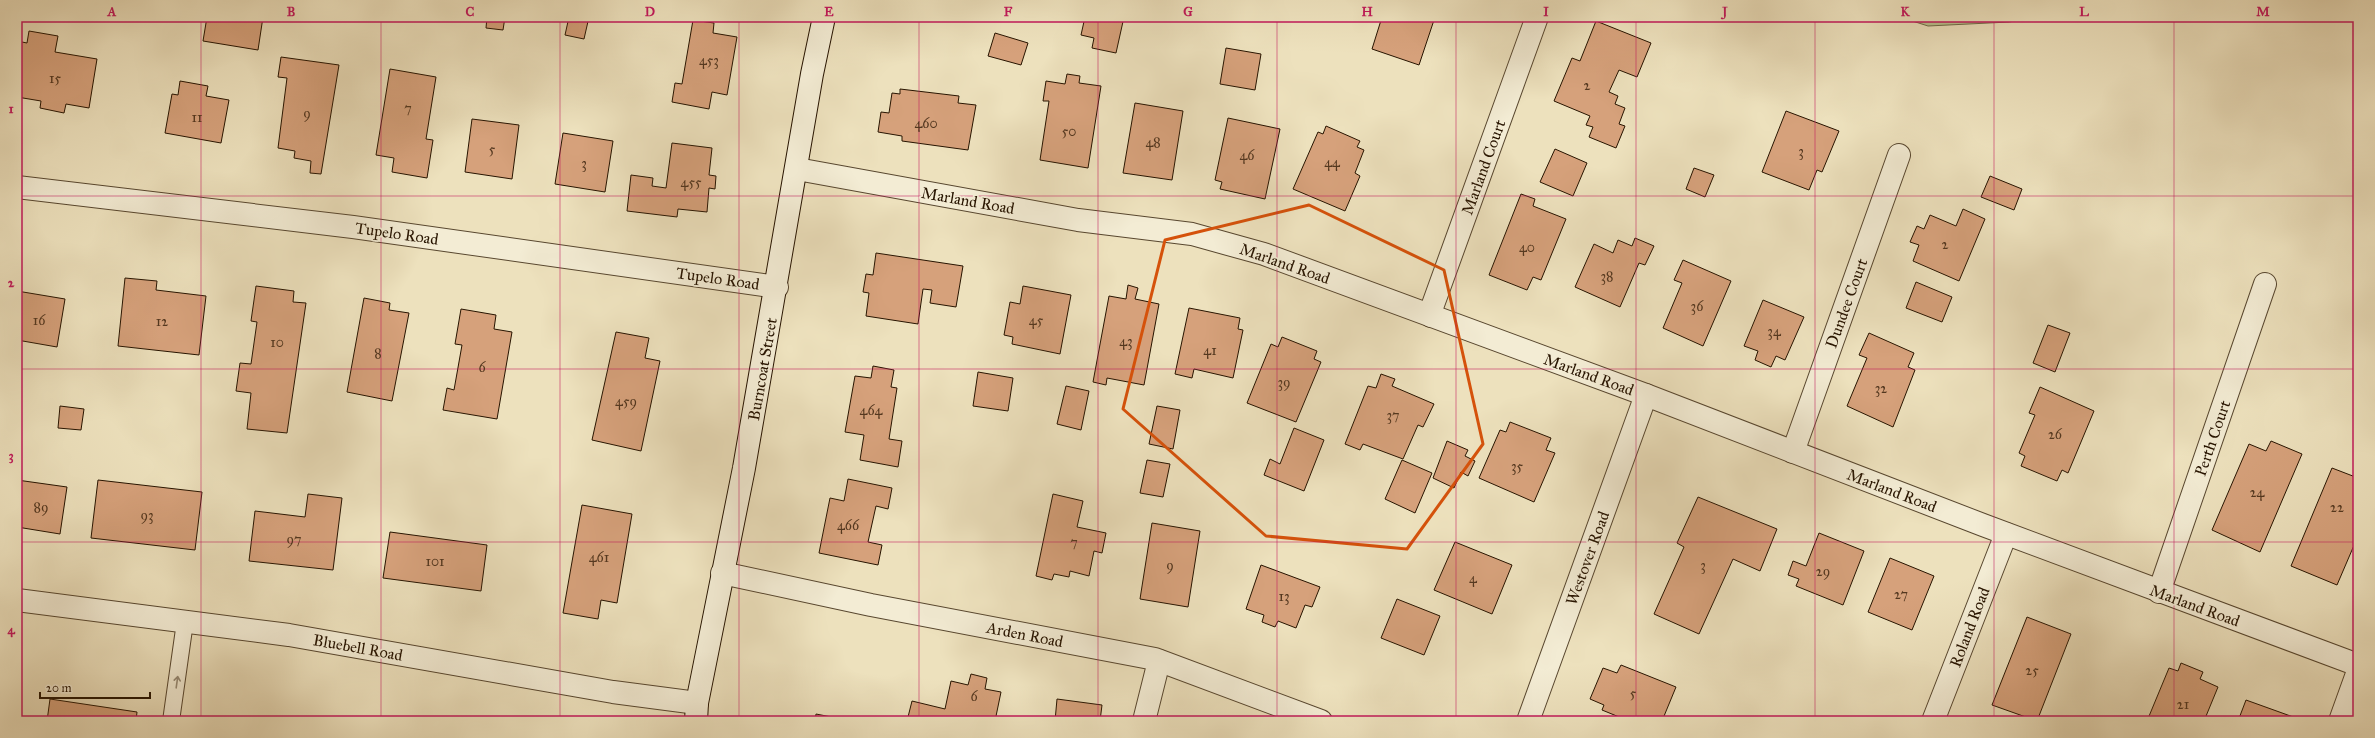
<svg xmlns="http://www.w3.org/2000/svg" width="2375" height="738" viewBox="0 0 2375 738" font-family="'IM FELL Great Primer',serif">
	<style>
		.green { fill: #b9c290; stroke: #706b48 }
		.building { fill: #d6a17b; stroke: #271400 }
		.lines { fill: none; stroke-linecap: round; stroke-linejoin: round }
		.lane-casing { stroke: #58472f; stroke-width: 18 }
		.street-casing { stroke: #58472f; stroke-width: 24 }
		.secondary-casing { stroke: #271400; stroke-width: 24 }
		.lane { stroke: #f3ecd4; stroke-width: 16 }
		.street { stroke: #f3ecd4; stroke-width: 22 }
		.secondary { stroke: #f3ecd4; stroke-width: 22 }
		.oneway { stroke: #978b75 }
		.marked { fill: none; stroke: #d5520b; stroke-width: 3; stroke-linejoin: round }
		.grid { fill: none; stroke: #c2185b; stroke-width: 1; stroke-opacity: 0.55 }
		.labels { text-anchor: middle; stroke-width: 3.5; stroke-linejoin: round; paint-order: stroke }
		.number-label { font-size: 14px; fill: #53371f }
		.street-label { font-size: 16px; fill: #271400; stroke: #f3ecd4 }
		.neatline { fill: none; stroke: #c2185b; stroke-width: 1.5 }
		.grid-label { font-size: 13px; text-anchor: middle; font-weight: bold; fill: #c2185b }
	</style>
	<rect width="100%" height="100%" fill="#ede1bd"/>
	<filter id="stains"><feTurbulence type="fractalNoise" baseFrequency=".005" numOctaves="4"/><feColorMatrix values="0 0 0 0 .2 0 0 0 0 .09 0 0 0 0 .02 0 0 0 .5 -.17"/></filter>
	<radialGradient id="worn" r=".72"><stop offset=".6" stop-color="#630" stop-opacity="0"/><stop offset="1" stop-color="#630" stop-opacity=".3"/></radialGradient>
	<path class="green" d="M1900 17H2038L2009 22 1928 26Z"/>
	<g class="building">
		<path d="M207 17H263L258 50 203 41Z"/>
		<path d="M487 17H505L503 30 486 28Z"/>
		<path d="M569 17H589L584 39 565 35Z"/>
		<path d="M1085 17H1124L1116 53 1092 48 1094 38 1081 35Z"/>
		<path d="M1382 17H1435L1419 65 1372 49Z"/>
		<path d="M693 20 714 23 713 33 737 37 727 95 712 92 709 109 672 102 675 83 682 84Z"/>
		<path d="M1596 21 1651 43 1637 77 1619 70 1609 92 1618 96 1615 104 1625 108 1619 124 1625 126 1616 148 1589 137 1593 127 1586 125 1590 116 1554 101 1572 58 1580 61Z"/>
		<path d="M29 31 58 36 55 52 97 59 89 108 66 104 64 113 40 108 41 101 17 97V41L27 43Z"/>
		<path d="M995 33 1028 43 1021 65 988 56Z"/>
		<path d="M1226 48 1261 54 1255 90 1220 84Z"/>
		<path d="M281 57 339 65 321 174 310 173 311 161 294 158 295 151 278 148 287 78 278 77Z"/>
		<path d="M390 69 436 77 426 139 433 140 427 178 392 172 394 158 376 155Z"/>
		<path d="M1067 74 1080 76 1079 83 1101 86 1088 168 1040 160 1049 101H1043L1046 81 1065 84Z"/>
		<path d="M180 81 208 86 206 96 229 100 221 143 165 133 172 94 178 95Z"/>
		<path d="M900 89 959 96 958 103 976 105 968 150 902 141V136L878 132 881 112 889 113 892 93 900 94Z"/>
		<path d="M1135 103 1183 111 1172 180 1123 173Z"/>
		<path d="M1786 111 1839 131 1822 172 1817 170 1809 190 1762 172Z"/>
		<path d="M1228 118 1280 129 1265 199 1220 189 1222 182 1215 180Z"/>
		<path d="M472 119 519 125 512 179 465 172Z"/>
		<path d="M1326 126 1360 141 1357 147 1364 150 1355 173 1360 176 1345 211 1293 189 1318 132 1323 134Z"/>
		<path d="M563 133 613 141 605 192 555 184Z"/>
		<path d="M672 143 712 148 709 175 716 176 715 189 709 188 707 212 678 209 677 217 627 211 631 175 653 178 652 186 666 188Z"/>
		<path d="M1555 149 1587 163 1573 196 1540 182Z"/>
		<path d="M1694 168 1714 175 1705 197 1686 189Z"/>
		<path d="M1990 176 2022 189 2014 210 1981 197Z"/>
		<path d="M1521 194 1535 199 1533 206 1566 219 1541 280 1533 277 1527 290 1489 275Z"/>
		<path d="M1963 209 1985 219 1959 281 1913 261 1919 245 1910 242 1917 226 1924 229 1930 215 1956 226Z"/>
		<path d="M1635 238 1654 246 1645 265 1639 263 1620 307 1575 287 1594 244 1613 253 1618 240 1632 246Z"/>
		<path d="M876 253 963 266 956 307 930 303 932 290 923 289 918 324 866 316 869 293 863 292 866 274 873 275Z"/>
		<path d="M1683 260 1731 281 1703 346 1663 328 1682 283 1674 280Z"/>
		<path d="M125 278 157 281 156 290 206 296 199 355 118 346Z"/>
		<path d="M1916 282 1952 297 1942 322 1906 308Z"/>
		<path d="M1128 285 1138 288 1135 299 1159 304 1144 385 1107 378 1106 385 1093 382 1109 296 1126 299Z"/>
		<path d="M256 286 294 291 293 302 306 303 287 433 247 429 251 393 236 391 240 363 251 364 257 322 251 321Z"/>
		<path d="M1023 286 1071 295 1060 354 1012 344 1013 337 1004 335 1010 302 1020 304Z"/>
		<path d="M17 291 65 299 57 347 17 340Z"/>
		<path d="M364 298 390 303 389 310 409 313 392 401 347 392Z"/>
		<path d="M1763 300 1804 317 1785 360 1776 356 1771 367 1755 360 1758 351 1744 346Z"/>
		<path d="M1189 308 1240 318 1238 329 1243 330 1233 378 1194 369 1192 378 1175 374Z"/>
		<path d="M461 309 496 315 494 329 512 332 497 419 443 410 447 388 454 390 462 345 455 344Z"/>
		<path d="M2048 325 2070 333 2055 372 2033 363Z"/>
		<path d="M616 332 649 338 645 358 660 361 641 451 592 440Z"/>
		<path d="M1869 333 1914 353 1908 367 1915 370 1893 427 1847 406 1867 358 1859 355Z"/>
		<path d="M1282 337 1317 351 1314 359 1321 362 1296 422 1247 403 1271 344 1278 347Z"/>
		<path d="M873 366 894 370 891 387 897 388 889 439 902 441 898 467 860 460 864 435 845 432 855 376 871 378Z"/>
		<path d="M978 372 1013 378 1008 411 973 406Z"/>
		<path d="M1381 374 1395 379 1392 386 1434 404 1423 427 1418 425 1403 459 1363 444 1360 450 1345 444 1368 386 1376 388Z"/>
		<path d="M1066 386 1089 391 1081 430 1057 424Z"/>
		<path d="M2040 387 2094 411 2068 473 2062 470 2057 481 2021 466 2025 456 2019 453 2035 415 2029 413Z"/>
		<path d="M60 406 84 409 81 430 58 428Z"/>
		<path d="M1157 406 1180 410 1173 449 1149 444Z"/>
		<path d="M1510 422 1551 438 1546 450 1555 453 1534 502 1479 478 1500 430 1506 432Z"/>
		<path d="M1294 428 1324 440 1304 491 1264 475 1270 459 1280 464Z"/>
		<path d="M1447 441 1468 450 1465 456 1475 461 1468 476 1461 472 1454 488 1433 478Z"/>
		<path d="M2271 441 2302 454 2260 552 2212 530 2249 444 2266 451Z"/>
		<path d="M1147 460 1170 464 1163 497 1140 493Z"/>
		<path d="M1402 460 1432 473 1415 513 1385 499Z"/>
		<path d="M2332 468 2358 478V536L2337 585 2291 566Z"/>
		<path d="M848 479 892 488 888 509 876 506 868 542 882 545 878 565 819 553 830 498 844 501Z"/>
		<path d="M17 480 67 487 60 534 17 527Z"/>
		<path d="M98 480 202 492 195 550 91 538Z"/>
		<path d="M308 494 342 498 333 570 249 561 255 511 305 517Z"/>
		<path d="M1053 494 1083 501 1077 527 1106 533 1102 553 1094 551 1089 576 1070 571 1069 577 1054 574 1052 580 1036 576Z"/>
		<path d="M1698 497 1777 529 1760 571 1733 559 1699 634 1654 614 1684 547 1677 543Z"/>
		<path d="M582 505 632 514 617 603 601 600 598 619 563 613Z"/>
		<path d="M1152 523 1200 531 1188 607 1140 599Z"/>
		<path d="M390 532 487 545 481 591 383 578Z"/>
		<path d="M1819 533 1864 551 1843 605 1796 586 1799 579 1788 575 1793 561 1806 566Z"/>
		<path d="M1455 542 1512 565 1492 614 1434 590Z"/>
		<path d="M1890 558 1934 576 1912 630 1868 612Z"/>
		<path d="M1261 565 1320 587 1312 607 1305 605 1296 628 1278 621 1275 627 1262 622 1264 615 1246 609Z"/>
		<path d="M1397 599 1440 616 1424 655 1381 638Z"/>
		<path d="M2027 617 2071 634 2037 721 1992 705Z"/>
		<path d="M2181 663 2203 672 2200 679 2218 687 2204 721H2147L2169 668 2178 671Z"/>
		<path d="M1621 665 1676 687 1662 721H1629L1602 710 1604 705 1590 699 1603 668 1617 673Z"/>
		<path d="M971 674 987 678 985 689 1001 692 995 721H907L912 701 945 709 951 681 968 685Z"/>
		<path d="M50 699 137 712 136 721H47Z"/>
		<path d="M1057 699 1102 705 1100 721H1055Z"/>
		<path d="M2246 700 2296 718 2295 721H2238Z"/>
		<path d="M816 714 852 721H815Z"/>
		<path d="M213 718 237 721H212Z"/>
	</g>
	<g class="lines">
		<defs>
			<path id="lane" d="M171 721 185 622"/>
			<g id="street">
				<path d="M797 169 1078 220 1192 234 1264 254 1646 395 1983 525 2358 665"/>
				<path d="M17 187 353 227 777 287"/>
				<path d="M1431 316 1430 313 1537 17"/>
				<path d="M1793 452 1899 155"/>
				<path d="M722 573 871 605 1155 659 1321 721"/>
				<path d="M2159 592 2265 284"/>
				<path d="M17 600 289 635 613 692 697 703"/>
				<path d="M1144 721 1159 661"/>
				<path d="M1528 721 1646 395"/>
				<path d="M1933 721 2006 534"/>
				<path d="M2340 721 2358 671"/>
			</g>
			<path id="secondary" d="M696 721 697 703 744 468 812 74 824 17"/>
		</defs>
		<use href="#lane" class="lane-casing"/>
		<use href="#street" class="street-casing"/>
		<use href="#secondary" class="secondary-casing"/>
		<use href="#lane" class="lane"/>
		<use href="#street" class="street"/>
		<use href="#secondary" class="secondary"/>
	</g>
	<defs><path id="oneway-shaft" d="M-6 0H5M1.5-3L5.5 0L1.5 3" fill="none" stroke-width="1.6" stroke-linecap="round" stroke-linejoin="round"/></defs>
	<use class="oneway" href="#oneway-shaft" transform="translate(177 682) rotate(-82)"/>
	<path class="marked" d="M1309 205 1444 270 1483 444 1407 549 1266 536 1123 409 1165 240Z"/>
	<path class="grid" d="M201 17V721M381 17V721M560 17V721M739 17V721M919 17V721M1098 17V721M1277 17V721M1456 17V721M1636 17V721M1815 17V721M1994 17V721M2174 17V721M17 196H2358M17 369H2358M17 542H2358"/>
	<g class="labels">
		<g class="number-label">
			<text x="709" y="65">453</text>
			<text x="55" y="83">15</text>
			<text x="1587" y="90">2</text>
			<text x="408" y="113">7</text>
			<text x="307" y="118">9</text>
			<text x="197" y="122">11</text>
			<text x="926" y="128">460</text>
			<text x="1069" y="136">50</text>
			<text x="1153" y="147">48</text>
			<text x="492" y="154">5</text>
			<text x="1801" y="156">3</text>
			<text x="1247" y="160">46</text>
			<text x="1332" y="167">44</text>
			<text x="584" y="168">3</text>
			<text x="691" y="187">455</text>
			<text x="1945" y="249">2</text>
			<text x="1527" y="252">40</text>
			<text x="1607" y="281">38</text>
			<text x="1697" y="311">36</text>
			<text x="39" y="325">16</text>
			<text x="1036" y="325">45</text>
			<text x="162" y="326">12</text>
			<text x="1774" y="336">34</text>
			<text x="1126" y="346">43</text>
			<text x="277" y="347">10</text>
			<text x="1210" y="355">41</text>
			<text x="378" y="358">8</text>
			<text x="482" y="372">6</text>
			<text x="1284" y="387">39</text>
			<text x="1881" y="393">32</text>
			<text x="626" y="406">459</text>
			<text x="871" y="415">464</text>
			<text x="1393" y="420">37</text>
			<text x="2055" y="439">26</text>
			<text x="1517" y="471">35</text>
			<text x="2257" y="497">24</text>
			<text x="41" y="512">89</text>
			<text x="2337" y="512">22</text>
			<text x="147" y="520">93</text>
			<text x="848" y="530">466</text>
			<text x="294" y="544">97</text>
			<text x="1074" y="547">7</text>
			<text x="599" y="562">461</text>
			<text x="435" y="566">101</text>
			<text x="1170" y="570">9</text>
			<text x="1703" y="570">3</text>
			<text x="1823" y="576">29</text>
			<text x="1473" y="583">4</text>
			<text x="1901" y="599">27</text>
			<text x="1284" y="601">13</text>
			<text x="2032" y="675">25</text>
			<text x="1633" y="698">5</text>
			<text x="974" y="701">6</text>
			<text x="2183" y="709">21</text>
		</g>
		<g class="street-label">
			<text transform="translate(1483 167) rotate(-70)" y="6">Marland Court</text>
			<text transform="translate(968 200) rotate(10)" y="6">Marland Road</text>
			<text transform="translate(397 233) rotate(8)" y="6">Tupelo Road</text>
			<text transform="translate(1285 263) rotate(19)" y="6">Marland Road</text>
			<text transform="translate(718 278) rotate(8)" y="6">Tupelo Road</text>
			<text transform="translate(1846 303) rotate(-70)" y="6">Dundee Court</text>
			<text transform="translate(762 369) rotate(-80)" y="6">Burncoat Street</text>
			<text transform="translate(1589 374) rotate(20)" y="6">Marland Road</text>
			<text transform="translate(2212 438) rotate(-71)" y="6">Perth Court</text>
			<text transform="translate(1892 490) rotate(21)" y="6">Marland Road</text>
			<text transform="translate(1587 558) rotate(-70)" y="6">Westover Road</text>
			<text transform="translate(2195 605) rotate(20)" y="6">Marland Road</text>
			<text transform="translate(1969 627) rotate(-69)" y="6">Roland Road</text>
			<text transform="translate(1025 634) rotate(11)" y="6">Arden Road</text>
			<text transform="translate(358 647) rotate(10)" y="6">Bluebell Road</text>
		</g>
	</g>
	<rect width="2375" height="738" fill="none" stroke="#ede1bd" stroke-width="44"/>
	<path d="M40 692v6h110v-6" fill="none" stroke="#271400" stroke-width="2"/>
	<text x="46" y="692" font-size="12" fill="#271400" stroke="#f3ecd4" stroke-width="3" paint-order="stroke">20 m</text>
	<rect x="22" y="22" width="2331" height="694" class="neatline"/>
	<g class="grid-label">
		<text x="112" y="16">A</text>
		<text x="291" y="16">B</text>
		<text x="470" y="16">C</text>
		<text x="650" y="16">D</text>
		<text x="829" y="16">E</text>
		<text x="1008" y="16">F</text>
		<text x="1188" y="16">G</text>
		<text x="1367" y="16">H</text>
		<text x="1546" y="16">I</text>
		<text x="1725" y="16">J</text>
		<text x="1905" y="16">K</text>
		<text x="2084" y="16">L</text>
		<text x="2263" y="16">M</text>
		<text x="11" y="113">1</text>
		<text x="11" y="287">2</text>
		<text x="11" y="460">3</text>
		<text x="11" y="634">4</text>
	</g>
	<rect width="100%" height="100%" filter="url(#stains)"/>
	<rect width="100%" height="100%" fill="url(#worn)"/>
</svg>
